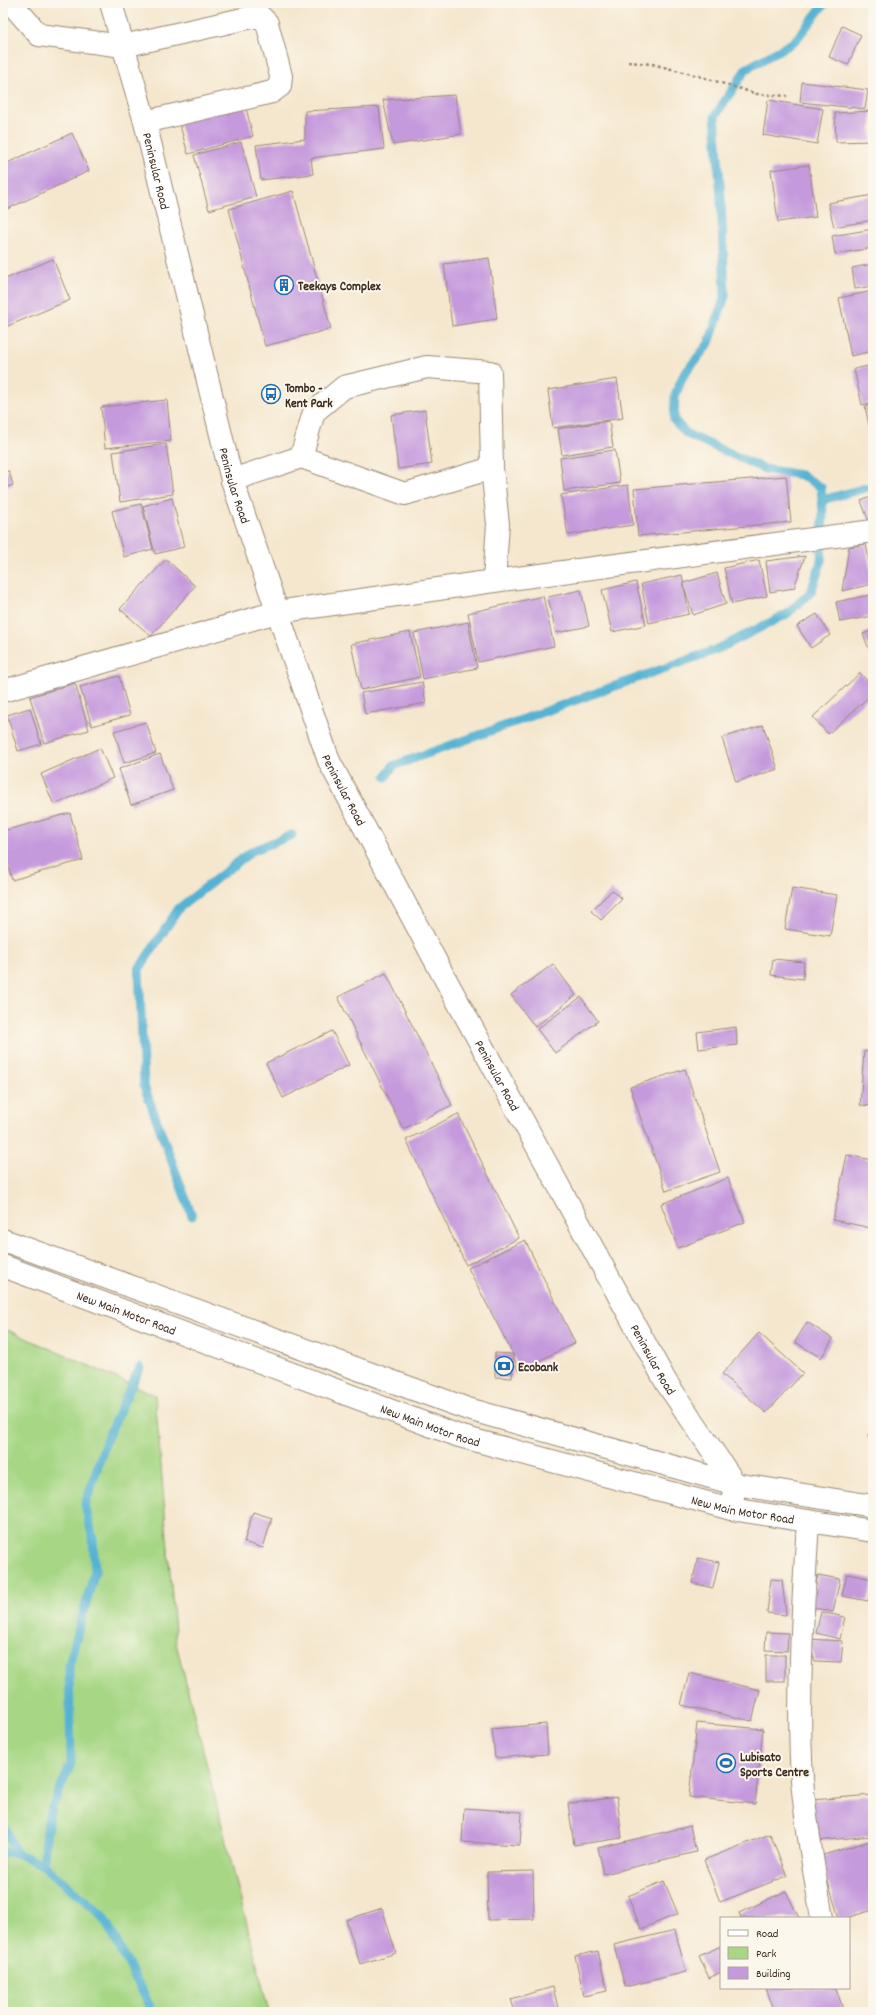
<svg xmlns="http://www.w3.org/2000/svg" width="876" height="2015" viewBox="0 0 876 2015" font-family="Dekko,sans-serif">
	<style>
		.green { fill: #a7d785; stroke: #718052 }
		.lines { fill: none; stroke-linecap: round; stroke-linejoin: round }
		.stream { stroke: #55b2d3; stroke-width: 9 }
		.building { fill: #c59add }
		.minor-casing { stroke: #988876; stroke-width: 24 }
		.major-casing { stroke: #988876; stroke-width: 24 }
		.highway-casing { stroke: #988876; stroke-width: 24 }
		.path { stroke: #988876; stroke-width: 2.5; stroke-dasharray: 3 3; stroke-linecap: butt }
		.minor { stroke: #fff; stroke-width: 22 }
		.major { stroke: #fff; stroke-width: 22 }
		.highway { stroke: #fff; stroke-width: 22 }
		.labels { text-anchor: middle; stroke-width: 4; stroke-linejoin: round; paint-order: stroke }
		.street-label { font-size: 13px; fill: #3b2a1e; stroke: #fbf7ec }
		.poi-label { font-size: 13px; font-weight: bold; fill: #3b2a1e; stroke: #fbf7ec; text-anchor: start }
	</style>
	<rect width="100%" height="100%" fill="#fbf7ec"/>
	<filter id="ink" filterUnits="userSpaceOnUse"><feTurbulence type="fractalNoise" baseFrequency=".025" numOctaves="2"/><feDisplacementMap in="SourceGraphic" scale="8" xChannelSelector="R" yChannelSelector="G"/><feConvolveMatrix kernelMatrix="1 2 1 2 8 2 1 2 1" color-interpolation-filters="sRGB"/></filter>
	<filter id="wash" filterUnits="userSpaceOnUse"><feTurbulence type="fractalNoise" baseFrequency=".012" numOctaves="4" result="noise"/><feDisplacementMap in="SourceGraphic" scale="16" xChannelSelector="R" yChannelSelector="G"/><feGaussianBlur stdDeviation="0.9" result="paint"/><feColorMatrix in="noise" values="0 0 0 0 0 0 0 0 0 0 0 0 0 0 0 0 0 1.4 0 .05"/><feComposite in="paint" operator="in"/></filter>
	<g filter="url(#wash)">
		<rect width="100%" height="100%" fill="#f5e7ce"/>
		<path class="green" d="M3 1328 155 1395 176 1643 269 2012H3Z"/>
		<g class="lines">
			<g class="stream">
				<path d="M822 500 873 486"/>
				<path d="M386 777 393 766 718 649 787 614 811 592 821 562 823 513 821 487 801 475 764 469 687 434 674 420 675 396 683 376 709 343 725 296 721 199 715 116 746 69 794 42 825 3"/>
				<path d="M192 1216 144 1086 139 969 179 908 252 851 292 835"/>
				<path d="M140 1367 107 1438 85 1505 93 1539 95 1571 69 1665 71 1764 49 1814 43 1865 103 1916 153 2012"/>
				<path d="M3 1822 16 1853 43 1865"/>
				<path d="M3 1852 16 1853"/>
			</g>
		</g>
		<g id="blocks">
			<g class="building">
				<path d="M842 26 861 35 848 65 829 57Z"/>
				<path d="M802 82 868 90 865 109 800 102Z"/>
				<path d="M455 95 461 134 393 145 383 100Z"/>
				<path d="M768 100 823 109 817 144 763 135Z"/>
				<path d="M245 104 253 136 188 154 179 122Z"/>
				<path d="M379 107 384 149 311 158 313 174 261 180 256 145 305 139V111Z"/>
				<path d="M871 111V141L836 142 835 113Z"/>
				<path d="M72 133 89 171 3 211V165Z"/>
				<path d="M241 142 256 197 209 210 194 155Z"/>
				<path d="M809 165 816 217 778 222 771 170Z"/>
				<path d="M293 191 331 329 265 346 229 209Z"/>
				<path d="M873 195V220L834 227 828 203Z"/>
				<path d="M873 229V248L835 254 832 236Z"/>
				<path d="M489 258 497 319 452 326 444 264Z"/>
				<path d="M53 259 70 300 3 328V280Z"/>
				<path d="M873 264V286L855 289 852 268Z"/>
				<path d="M873 291V351L851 356 839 298Z"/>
				<path d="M873 365V402L862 405 854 369Z"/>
				<path d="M617 379 623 418 553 428 548 390Z"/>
				<path d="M167 400 171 441 105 448 101 407Z"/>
				<path d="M873 404V440H872L865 406Z"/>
				<path d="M425 410 432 464 398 469 391 415Z"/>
				<path d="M609 421 613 447 562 455 558 429Z"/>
				<path d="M166 444 173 494 120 502 113 452Z"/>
				<path d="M615 450 620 483 564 491 560 458Z"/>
				<path d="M9 471 13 485 3 488V472Z"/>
				<path d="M786 476 791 522 638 536 634 489Z"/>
				<path d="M628 485 633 525 568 535 561 495Z"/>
				<path d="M873 496V517L868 519 861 501Z"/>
				<path d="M172 498 184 547 155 554 143 506Z"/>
				<path d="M141 504 153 549 124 557 112 511Z"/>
				<path d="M866 544 873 584 842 591 849 547Z"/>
				<path d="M805 556 794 588 770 592 766 561Z"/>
				<path d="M166 559 195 586 151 636 120 609Z"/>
				<path d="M759 560 767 596 732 604 724 568Z"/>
				<path d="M717 573 726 604 693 615 683 583Z"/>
				<path d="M682 575 689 614 649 623 641 584Z"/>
				<path d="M636 582 646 625 612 632 602 590Z"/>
				<path d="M581 590 589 626 556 633 548 597Z"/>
				<path d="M870 595 873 616 840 622 836 602Z"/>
				<path d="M543 596 554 646 478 662 468 613Z"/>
				<path d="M817 614 830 635 811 648 797 626Z"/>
				<path d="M468 622 477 668 423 679 414 633Z"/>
				<path d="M873 630V659L863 634Z"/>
				<path d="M410 632 420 677 361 690 351 644Z"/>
				<path d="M860 673 873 687V693L828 734 813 717Z"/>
				<path d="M119 676 130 715 92 726 80 687Z"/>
				<path d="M422 682 426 703 365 714 361 693Z"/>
				<path d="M75 683 89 730 44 743 30 697Z"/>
				<path d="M30 708 41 744 18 751 7 715Z"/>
				<path d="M146 722 156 753 124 763 114 731Z"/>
				<path d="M763 725 778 769 736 782 722 738Z"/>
				<path d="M100 748 113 778 54 805 41 774Z"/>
				<path d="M160 754 173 790 131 805 119 769Z"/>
				<path d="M70 813 83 860 12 880 3 847V831Z"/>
				<path d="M792 888 837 895 830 936 785 929Z"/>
				<path d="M612 890 622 899 601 920 591 911Z"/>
				<path d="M773 959 804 962 803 979 771 975Z"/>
				<path d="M553 964 576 995 535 1027 511 995Z"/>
				<path d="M386 973 452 1105 403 1129 338 997Z"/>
				<path d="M581 997 598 1021 555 1053 537 1029Z"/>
				<path d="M736 1027 737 1045 699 1049 697 1032Z"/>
				<path d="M332 1031 349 1065 283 1098 266 1063Z"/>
				<path d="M864 1051 873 1052V1106L860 1105Z"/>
				<path d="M685 1069 720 1172 666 1191 630 1087Z"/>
				<path d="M458 1114 519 1238 466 1265 406 1140Z"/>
				<path d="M847 1155 873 1160V1218L871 1228 833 1220Z"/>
				<path d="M728 1178 745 1222 678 1248 661 1204Z"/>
				<path d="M525 1240 575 1343 518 1371 513 1354 512 1378 495 1377V1353L513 1354 468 1268Z"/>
				<path d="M807 1322 833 1339 821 1358 795 1342Z"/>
				<path d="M759 1333 803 1373 766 1413 722 1374Z"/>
				<path d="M873 1427V1440L868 1437Z"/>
				<path d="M253 1512 272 1518 263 1548 244 1542Z"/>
				<path d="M698 1558 719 1562 713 1588 692 1583Z"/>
				<path d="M847 1574 873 1579 868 1601 842 1596Z"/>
				<path d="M818 1575 840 1579 833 1612 811 1607Z"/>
				<path d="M771 1579 782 1580 786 1615 767 1613Z"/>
				<path d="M821 1612 845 1617 840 1639 816 1633Z"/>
				<path d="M766 1632 788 1633 787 1651 765 1650Z"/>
				<path d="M808 1639 843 1641 841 1662 815 1661Z"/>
				<rect x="766" y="1655" width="19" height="26"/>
				<path d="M689 1673 760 1690 752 1721 681 1705Z"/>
				<path d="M697 1723 763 1729 755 1804 689 1797Z"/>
				<path d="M546 1724 548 1754 495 1758 492 1729Z"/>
				<path d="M873 1795V1836L815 1841 812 1800Z"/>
				<path d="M617 1797 622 1838 574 1845 568 1804Z"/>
				<path d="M464 1808 522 1812 520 1845 462 1842Z"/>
				<path d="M690 1826 696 1852 604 1874 598 1848Z"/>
				<path d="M770 1834 787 1876 720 1902 704 1860Z"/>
				<path d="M870 1841 873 1851V1910L846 1918H839L820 1856Z"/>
				<path d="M533 1871 534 1919 488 1920 487 1872Z"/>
				<path d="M664 1881 678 1914 641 1929 628 1896Z"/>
				<path d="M786 1891 799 1918H741L739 1913Z"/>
				<path d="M382 1908 396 1953 360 1964 346 1920Z"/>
				<path d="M675 1930 686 1972 625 1987 614 1945Z"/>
				<path d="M721 1946V1972L709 1978 699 1956Z"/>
				<path d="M598 1951 607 1991 584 1996 575 1956Z"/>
				<path d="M553 1987 559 2012H515L511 1999Z"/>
				<path d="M766 1988H836L844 2012H775Z"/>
			</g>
		</g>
	</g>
	<g filter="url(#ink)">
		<use href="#blocks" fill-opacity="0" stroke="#988876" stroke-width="1"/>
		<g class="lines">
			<defs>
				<g id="minor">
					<path d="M11 3 39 35 123 46 252 17H261L267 23 281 76 280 86 272 92 145 122"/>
					<path d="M492 468 498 524 494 581"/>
					<path d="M232 480 301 457 405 494 492 468 490 372 427 367 344 387 314 412 301 457"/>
					<path d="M3 691 277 612 494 581 873 531"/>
					<path d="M808 1521C803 1607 797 1694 802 1780 806 1826 814 1872 822 1918"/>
				</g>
				<g id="major">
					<path id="s1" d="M111 3 145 122 232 480 329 761 442 973 666 1382 735 1484 731 1509"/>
				</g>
				<g id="highway">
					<path d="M3 1240 468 1409 735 1484 873 1506"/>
					<path id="s2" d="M3 1266 459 1436 731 1509 873 1531"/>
				</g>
			</defs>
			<use href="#minor" class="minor-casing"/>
			<use href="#major" class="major-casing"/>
			<use href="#highway" class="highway-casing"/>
			<path class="path" d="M628 62 652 64 699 76 757 94 787 96"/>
			<use href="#minor" class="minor"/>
			<use href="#major" class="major"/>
			<use href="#highway" class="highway"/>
		</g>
	</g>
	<defs>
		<symbol id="building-ring" viewBox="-11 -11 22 22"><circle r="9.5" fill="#fbf7ec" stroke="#1f6fb2" stroke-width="1.5"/><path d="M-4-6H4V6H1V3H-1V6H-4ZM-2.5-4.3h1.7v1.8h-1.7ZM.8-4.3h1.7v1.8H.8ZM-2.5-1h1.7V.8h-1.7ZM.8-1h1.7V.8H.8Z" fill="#1f6fb2"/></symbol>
		<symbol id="bus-ring" viewBox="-11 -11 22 22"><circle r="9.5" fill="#fbf7ec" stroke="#1f6fb2" stroke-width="1.5"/><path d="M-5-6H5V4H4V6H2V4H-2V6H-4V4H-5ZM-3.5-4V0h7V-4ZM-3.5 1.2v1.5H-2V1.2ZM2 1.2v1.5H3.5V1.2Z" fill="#1f6fb2"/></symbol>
		<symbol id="bank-ring" viewBox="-11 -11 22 22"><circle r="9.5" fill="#fbf7ec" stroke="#1f6fb2" stroke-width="1.5"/><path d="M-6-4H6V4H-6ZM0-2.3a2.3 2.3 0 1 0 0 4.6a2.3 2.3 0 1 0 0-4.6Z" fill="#1f6fb2"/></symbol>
		<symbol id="stadium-ring" viewBox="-11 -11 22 22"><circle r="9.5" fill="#fbf7ec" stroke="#1f6fb2" stroke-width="1.5"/><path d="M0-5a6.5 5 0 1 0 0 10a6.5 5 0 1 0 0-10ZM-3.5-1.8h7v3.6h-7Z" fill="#1f6fb2"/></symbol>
	</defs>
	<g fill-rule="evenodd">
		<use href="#building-ring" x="273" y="274" width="22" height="22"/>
		<use href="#bus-ring" x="260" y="383" width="22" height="22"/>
		<use href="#bank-ring" x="493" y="1355" width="22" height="22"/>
		<use href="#stadium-ring" x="715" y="1752" width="22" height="22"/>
	</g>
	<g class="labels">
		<g class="street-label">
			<text dy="5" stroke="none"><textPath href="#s1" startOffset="174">Peninsular Road</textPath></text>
			<text dy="5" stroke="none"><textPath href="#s1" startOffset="498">Peninsular Road</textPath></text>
			<text dy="5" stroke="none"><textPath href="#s1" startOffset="822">Peninsular Road</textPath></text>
			<text dy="5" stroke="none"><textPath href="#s1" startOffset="1146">Peninsular Road</textPath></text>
			<text dy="5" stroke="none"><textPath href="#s2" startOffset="132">New Main Motor Road</textPath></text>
			<text dy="5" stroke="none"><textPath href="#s1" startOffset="1470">Peninsular Road</textPath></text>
			<text dy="5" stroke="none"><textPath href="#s2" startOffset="456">New Main Motor Road</textPath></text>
			<text dy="5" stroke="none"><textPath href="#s2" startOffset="780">New Main Motor Road</textPath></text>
		</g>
		<g class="poi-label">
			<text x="298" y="290">Teekays Complex</text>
			<text x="285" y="392">Tombo -<tspan x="285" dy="15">Kent Park</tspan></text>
			<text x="518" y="1371">Ecobank</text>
			<text x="740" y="1761">Lubisato<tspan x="740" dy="15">Sports Centre</tspan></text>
		</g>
	</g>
	<rect width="876" height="2015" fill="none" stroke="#fbf7ec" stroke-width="16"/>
	<rect x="720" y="1917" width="130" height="72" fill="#fbf7ec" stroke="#aea59a"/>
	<rect x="728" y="1930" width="20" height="6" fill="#ffffff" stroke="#aea59a"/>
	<text x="756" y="1937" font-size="12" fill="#3b2a1e">Road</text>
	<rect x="728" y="1947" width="20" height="12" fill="#a7d785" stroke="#aea59a"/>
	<text x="756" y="1957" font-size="12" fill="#3b2a1e">Park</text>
	<rect x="728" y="1967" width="20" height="12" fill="#c59add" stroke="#aea59a"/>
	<text x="756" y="1977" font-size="12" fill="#3b2a1e">Building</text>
</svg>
